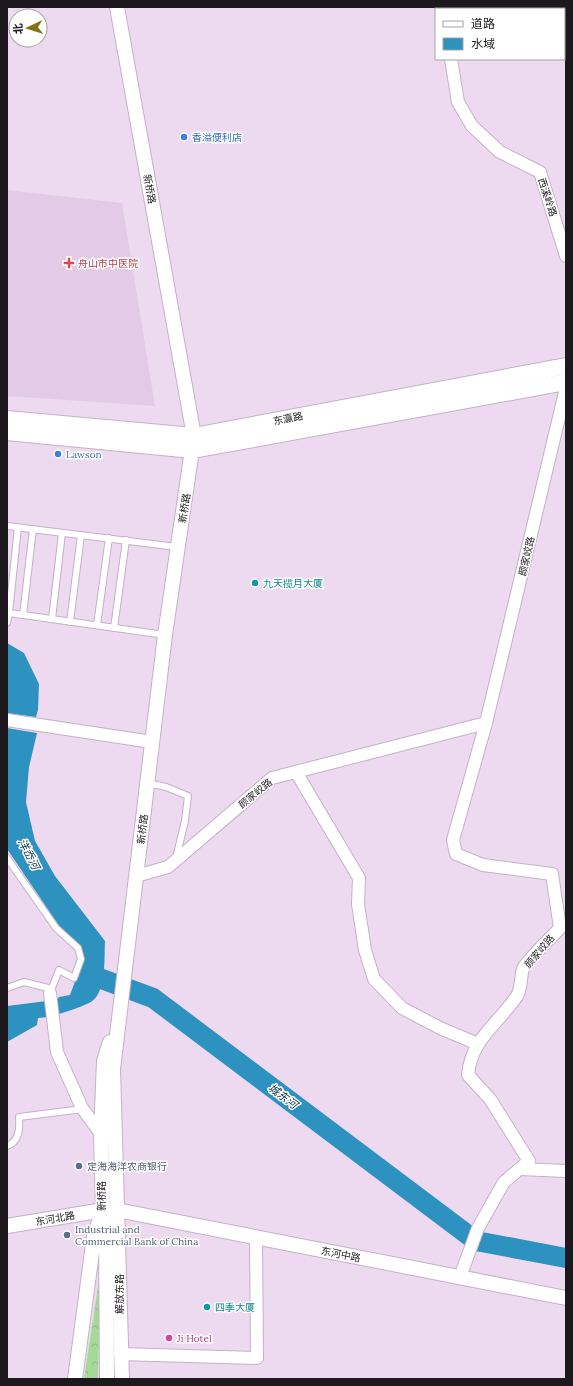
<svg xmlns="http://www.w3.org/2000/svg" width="573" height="1386" viewBox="0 0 573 1386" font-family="Lora,'Noto Sans SC',serif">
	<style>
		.built { fill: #e3cbe7 }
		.park { fill: url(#park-crowns) }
		.water { fill: #2d92c0 }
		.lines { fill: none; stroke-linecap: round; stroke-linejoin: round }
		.river { stroke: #2d92c0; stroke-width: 20 }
		.service-casing { stroke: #c3b1c6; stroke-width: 8 }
		.minor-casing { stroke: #c3b1c6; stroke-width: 14 }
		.tertiary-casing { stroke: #c3b1c6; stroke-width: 16 }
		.secondary-casing { stroke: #c3b1c6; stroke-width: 18 }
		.service { stroke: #fff; stroke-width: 6 }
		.minor { stroke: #fff; stroke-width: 12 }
		.tertiary { stroke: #fff; stroke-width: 14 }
		.secondary { stroke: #fff; stroke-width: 16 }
		.shop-dot { fill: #3f7fe0; stroke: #fff; stroke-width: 1.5 }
		.health-dot { fill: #e0444e; stroke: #fff; stroke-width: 1.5 }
		.culture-dot { fill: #0f9aa8; stroke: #fff; stroke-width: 1.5 }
		.service-dot { fill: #5c6f8a; stroke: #fff; stroke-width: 1.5 }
		.hotel-dot { fill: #d1479c; stroke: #fff; stroke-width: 1.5 }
		.labels { text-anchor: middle; stroke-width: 3; stroke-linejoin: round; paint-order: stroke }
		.shop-label { font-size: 10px; fill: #366cbe; stroke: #fff; text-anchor: start }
		.street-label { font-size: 10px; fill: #1d171e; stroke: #fff }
		.health-label { font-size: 10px; fill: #be3a42; stroke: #fff; text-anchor: start }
		.culture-label { font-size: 10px; fill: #0d838f; stroke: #fff; text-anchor: start }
		.service-label { font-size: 10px; fill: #4e5e75; stroke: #fff; text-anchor: start }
		.hotel-label { font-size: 10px; fill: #b23c85; stroke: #fff; text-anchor: start }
		.water-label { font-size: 11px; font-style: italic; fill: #022f42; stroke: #fff }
	</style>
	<defs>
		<pattern id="park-crowns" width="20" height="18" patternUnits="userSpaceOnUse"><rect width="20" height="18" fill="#a4da98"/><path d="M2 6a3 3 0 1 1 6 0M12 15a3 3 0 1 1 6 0" fill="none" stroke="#8dba83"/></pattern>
	</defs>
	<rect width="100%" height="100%" fill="#eddaf0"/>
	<path class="built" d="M7 190 122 203 155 406 7 396Z"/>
	<path class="park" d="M100 1273 98 1379H84Z"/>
	<g class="water">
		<path d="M7 643 24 653 39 684 38 710 36 717 7 713Z"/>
		<path d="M7 728 37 733 29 767 26 802 35 841 55 876 105 941C104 958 107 995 89 1003 79 1008 67 1011 56 1015L55 1001 59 997 70 995 84 957 79 945 62 930 7 849Z"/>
		<path d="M47 1001 48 1017 38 1018 37 1025 7 1042V1006Z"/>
	</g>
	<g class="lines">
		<path class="river" d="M88 991 91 975 153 998 476 1241 566 1258"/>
		<defs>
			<g id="service">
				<path d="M7 526 177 547"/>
				<path d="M9 613 18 527"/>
				<path d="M23 615 33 529"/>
				<path d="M52 619 62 533"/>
				<path d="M70 622 81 535"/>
				<path d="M7 623 9 613 165 635"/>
				<path d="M97 625 109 538"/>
				<path d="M114 628 126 540"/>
				<path d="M147 783 166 787 188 796 185 821 176 858"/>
				<path d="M7 858 56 928 78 948 81 959 74 978 59 970 50 993"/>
				<path d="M7 988 24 982 52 989"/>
				<path d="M7 1146C19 1142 20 1128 19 1117L83 1109"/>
			</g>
			<g id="minor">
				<path d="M451 9V7"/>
				<path d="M451 59 458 102 472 126 500 152 540 172 566 256"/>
				<path d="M7 720 152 742"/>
				<path d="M296 772 359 878 358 904 365 950 374 979 402 1008 440 1028 478 1044"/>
				<path d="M136 876 168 867 272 778 486 723"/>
				<path d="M50 993 57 1052 82 1108 101 1134"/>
				<path d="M520 1169 566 1171"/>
				<path d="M460 1277 478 1228 504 1182 529 1161 490 1099 468 1075C471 1039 498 1024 517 996 522 988 520 977 523 969 527 960 552 937 560 928L552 874 483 865 456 854 453 840 486 723 566 388"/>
				<path d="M120 1354 257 1358 256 1237"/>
			</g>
			<g id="tertiary">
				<path d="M117 7 194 436 165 635 113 1069 122 1379"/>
				<path d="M103 1215 106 1238 107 1379"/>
				<path d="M7 1226 103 1210H117L566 1298"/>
				<path d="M75 1379 94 1237 103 1210 101 1134 104 1061 110 1042"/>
			</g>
			<g id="secondary">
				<path d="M7 419 194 436 566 366"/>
				<path d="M7 432 193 450 566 382"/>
			</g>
		</defs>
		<use href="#service" class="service-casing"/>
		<use href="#minor" class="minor-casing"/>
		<use href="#tertiary" class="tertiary-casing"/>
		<use href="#secondary" class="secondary-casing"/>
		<use href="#service" class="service"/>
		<use href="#minor" class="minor"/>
		<use href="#tertiary" class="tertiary"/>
		<use href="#secondary" class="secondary"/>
	</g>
	<g class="shop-dot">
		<circle cx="184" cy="137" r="4"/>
		<circle cx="58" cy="454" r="4"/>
	</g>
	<path class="health-dot" d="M67 257h4v4h4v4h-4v4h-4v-4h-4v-4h4z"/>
	<g class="culture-dot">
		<circle cx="255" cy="583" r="4"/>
		<circle cx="207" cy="1307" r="4"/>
	</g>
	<g class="service-dot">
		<circle cx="79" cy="1166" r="4"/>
		<circle cx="67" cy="1235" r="4"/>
	</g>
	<circle class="hotel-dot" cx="169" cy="1338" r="4"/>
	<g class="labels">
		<g class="shop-label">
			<text x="192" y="141">香溢便利店</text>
			<text x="66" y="458">Lawson</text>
		</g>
		<g class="street-label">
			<text transform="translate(150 189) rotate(80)" y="4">新桥路</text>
			<text transform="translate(548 197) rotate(72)" y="4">西溪岭路</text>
			<text transform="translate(288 418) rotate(-11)" y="4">东瀛路</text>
			<text transform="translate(184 508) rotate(-81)" y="4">新桥路</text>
			<text transform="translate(526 556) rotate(-77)" y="4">颜家峧路</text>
			<text transform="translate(255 793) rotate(-39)" y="4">颜家峧路</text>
			<text transform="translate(142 829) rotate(-83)" y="4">新桥路</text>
			<text transform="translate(539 951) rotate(-49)" y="4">颜家峧路</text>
			<text transform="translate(101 1196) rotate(-90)" y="4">新桥路</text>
			<text transform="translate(55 1218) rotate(-10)" y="4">东河北路</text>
			<text transform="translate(341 1254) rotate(11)" y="4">东河中路</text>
			<text transform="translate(119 1294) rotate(-90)" y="4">解放东路</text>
		</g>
		<g class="health-label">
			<text x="78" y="267">舟山市中医院</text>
		</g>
		<g class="culture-label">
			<text x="263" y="587">九天揽月大厦</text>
			<text x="215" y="1311">四季大厦</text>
		</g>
		<g class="service-label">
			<text x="87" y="1170">定海海洋农商银行</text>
			<text x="75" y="1233">Industrial and<tspan x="75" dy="12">Commercial Bank of China</tspan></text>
		</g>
		<g class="hotel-label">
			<text x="177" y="1342">Ji Hotel</text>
		</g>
		<g class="water-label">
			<text transform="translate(29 854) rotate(62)" y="4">洋岙河</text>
			<text transform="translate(283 1096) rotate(37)" y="4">城东河</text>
		</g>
	</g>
	<rect width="573" height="1386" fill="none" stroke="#1d171e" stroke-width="16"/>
	<rect x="435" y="8" width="130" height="52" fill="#ffffff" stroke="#a5a2a5"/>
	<rect x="443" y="21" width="20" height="6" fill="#ffffff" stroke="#a5a2a5"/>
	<text x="471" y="28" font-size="12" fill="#1d171e">道路</text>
	<rect x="443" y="38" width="20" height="12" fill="#2d92c0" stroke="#a5a2a5"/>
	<text x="471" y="48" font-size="12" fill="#1d171e">水域</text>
	<g transform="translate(28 28) rotate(266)"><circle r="19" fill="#ffffff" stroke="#a5a2a5"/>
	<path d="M0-3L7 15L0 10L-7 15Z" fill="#817416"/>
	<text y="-6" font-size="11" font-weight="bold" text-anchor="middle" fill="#1d171e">北</text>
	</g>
</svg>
